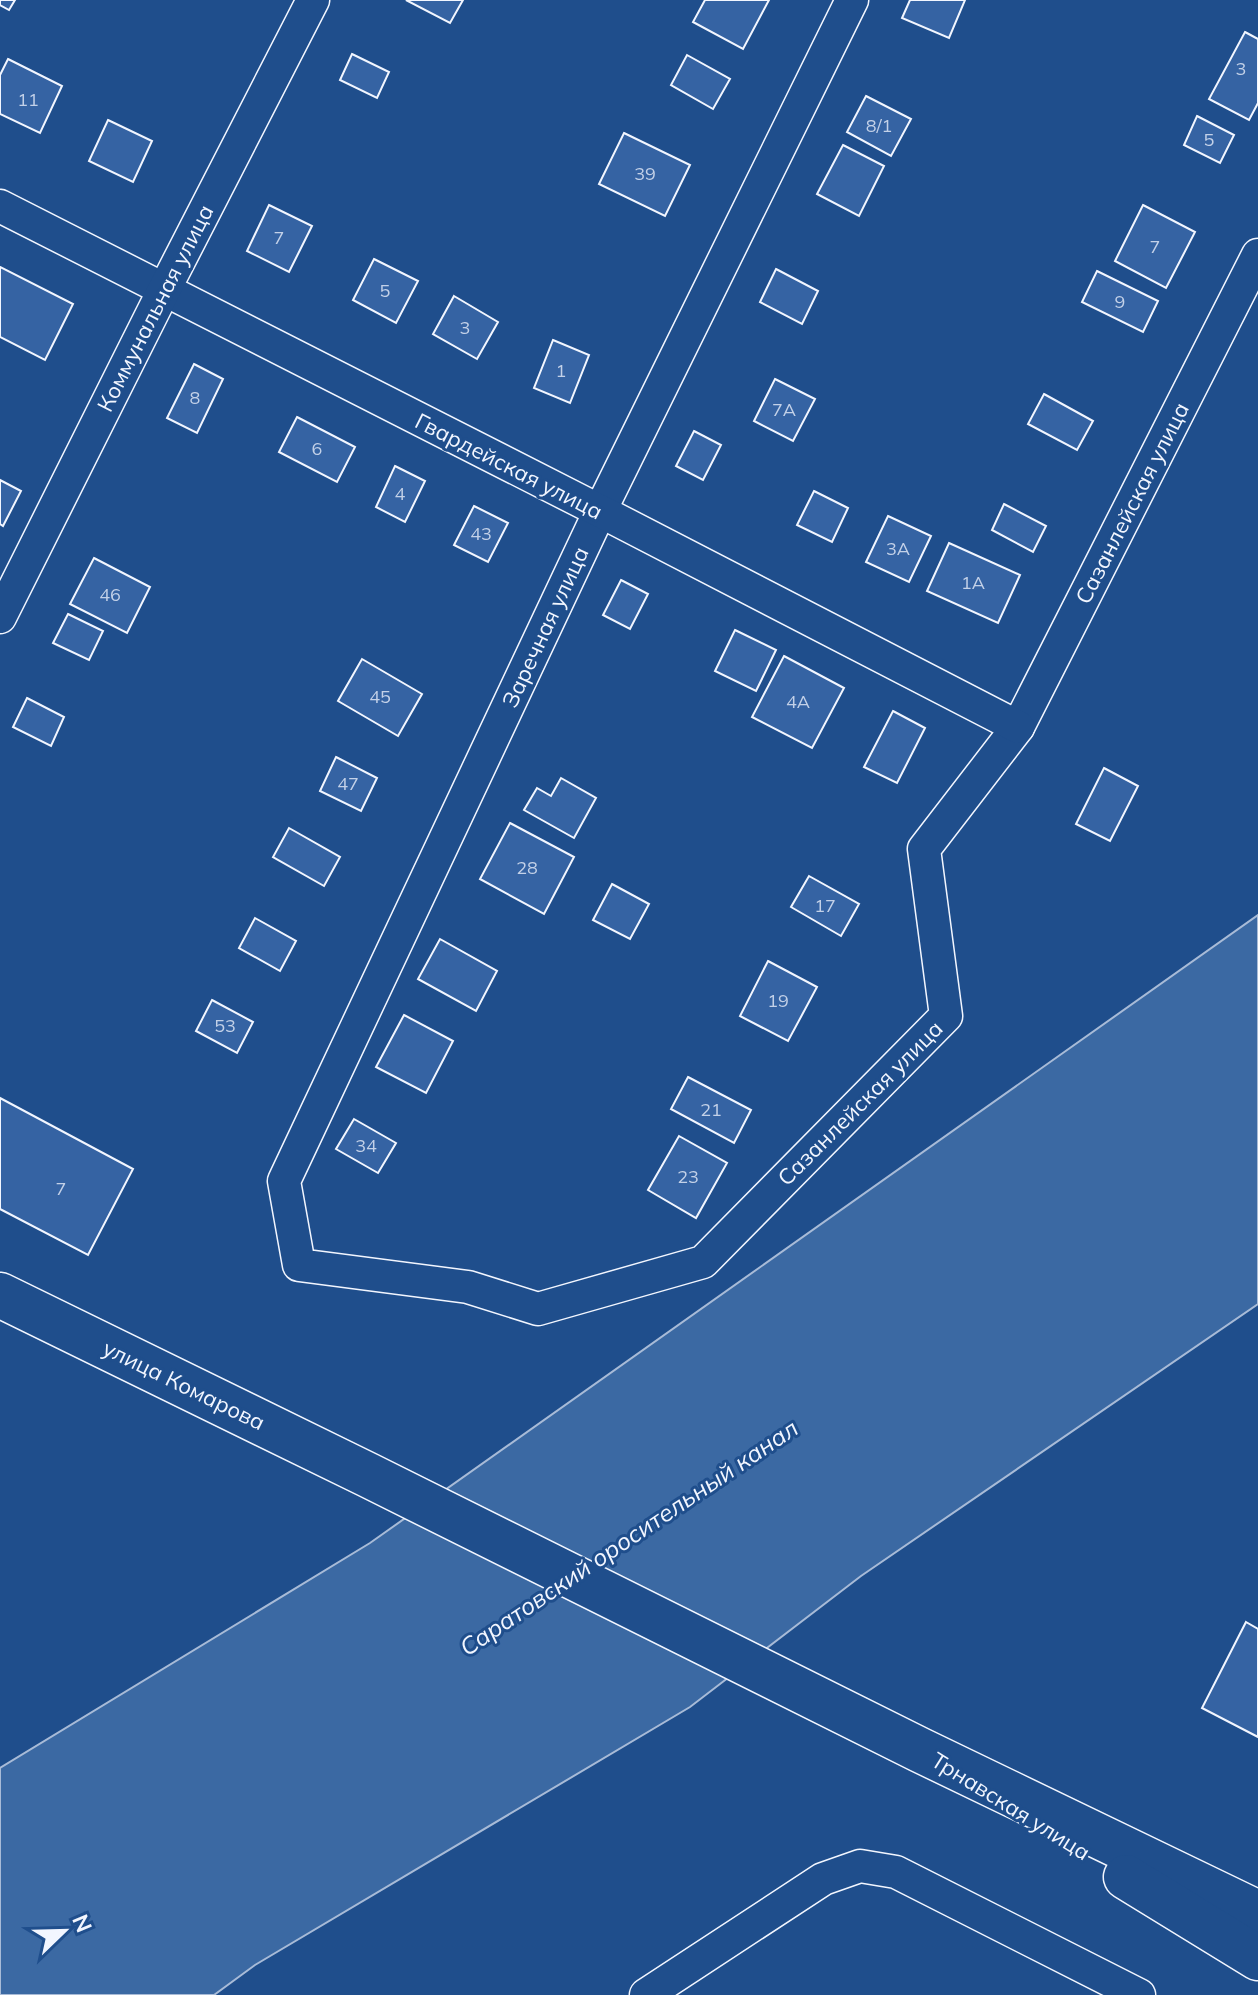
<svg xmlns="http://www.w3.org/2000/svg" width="1258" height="1995" viewBox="0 0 1258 1995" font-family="Mulish,sans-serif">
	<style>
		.water { fill: #3b69a3; stroke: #a8bbd7; stroke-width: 2 }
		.building { fill: #3563a3; stroke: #f2f6ff; stroke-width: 2 }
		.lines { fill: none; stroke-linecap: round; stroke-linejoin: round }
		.minor-casing { stroke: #f2f6ff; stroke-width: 35 }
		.secondary-casing { stroke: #f2f6ff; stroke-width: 47 }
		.minor { stroke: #1f4e8c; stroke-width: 32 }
		.secondary { stroke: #1f4e8c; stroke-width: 44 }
		.labels { text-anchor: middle; stroke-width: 6; stroke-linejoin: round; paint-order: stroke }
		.number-label { font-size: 18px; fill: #c3d1e8 }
		.street-label { font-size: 22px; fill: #f2f6ff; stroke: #1f4e8c }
		.water-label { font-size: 24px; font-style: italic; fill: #f2f6ff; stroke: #1f4e8c }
	</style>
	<rect width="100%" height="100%" fill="#1f4e8c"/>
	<path class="water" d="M1258 915V1304L861 1576 690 1707 255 1965 214 1995H0V1768L370 1543Z"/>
	<g class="building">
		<path d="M0 0H15L9 10 0 5Z"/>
		<path d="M406 0H463L450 23Z"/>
		<path d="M705 0H769L743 49 693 22Z"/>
		<path d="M910 0H965L949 38 902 18Z"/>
		<path d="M1245 32 1258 39V103L1249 120 1209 99Z"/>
		<path d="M352 54 389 72 377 98 340 80Z"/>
		<path d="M687 55 730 79 713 109 671 85Z"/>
		<path d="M8 59 62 86 40 133 0 114V75Z"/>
		<path d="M866 96 911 119 891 156 847 132Z"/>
		<path d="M1197 116 1234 135 1220 163 1184 145Z"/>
		<path d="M108 120 152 141 133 182 89 161Z"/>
		<path d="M624 133 690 165 665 216 599 184Z"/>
		<path d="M843 145 884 166 859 216 817 194Z"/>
		<path d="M269 205 312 226 289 272 247 251Z"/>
		<path d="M1143 205 1195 232 1166 288 1115 261Z"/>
		<path d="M374 259 418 281 396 323 353 300Z"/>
		<path d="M0 267 73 304 45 360 0 337Z"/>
		<path d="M776 269 818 291 802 324 760 302Z"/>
		<path d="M1097 271 1158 301 1143 332 1082 302Z"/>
		<path d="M454 296 498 322 477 359 433 334Z"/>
		<path d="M553 340 589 355 570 403 534 388Z"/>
		<path d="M194 364 223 379 197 433 167 418Z"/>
		<path d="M775 379 815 399 793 441 754 421Z"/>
		<path d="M1044 394 1093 421 1077 450 1028 424Z"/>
		<path d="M297 417 355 447 337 482 279 452Z"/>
		<path d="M694 431 721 445 703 480 676 466Z"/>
		<path d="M395 466 425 481 405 522 376 507Z"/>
		<path d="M0 480 21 491 3 526 0 524Z"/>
		<path d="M814 491 848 508 832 542 797 525Z"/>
		<path d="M1004 504 1046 526 1033 552 992 530Z"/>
		<path d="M474 506 508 523 488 562 454 545Z"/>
		<path d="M888 516 931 536 909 582 866 562Z"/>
		<path d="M949 543 1020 575 998 623 927 591Z"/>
		<path d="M94 558 150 587 127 633 70 604Z"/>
		<path d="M621 580 648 594 630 629 603 615Z"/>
		<path d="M68 614 103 631 89 660 53 643Z"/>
		<path d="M735 630 776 650 756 691 715 671Z"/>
		<path d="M784 656 844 688 812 748 752 717Z"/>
		<path d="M362 659 422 694 398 736 338 701Z"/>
		<path d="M27 698 64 717 51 746 13 727Z"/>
		<path d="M893 711 925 728 897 783 864 767Z"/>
		<path d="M336 757 377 778 361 811 320 791Z"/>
		<path d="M1104 768 1138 786 1110 841 1076 824Z"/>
		<path d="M561 778 596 798 574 838 524 810 537 788 551 796Z"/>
		<path d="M510 823 574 857 544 914 480 879Z"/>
		<path d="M289 828 340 857 324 886 273 857Z"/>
		<path d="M809 876 859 904 841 936 791 907Z"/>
		<path d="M612 884 649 904 630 939 593 920Z"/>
		<path d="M255 918 296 941 280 971 239 948Z"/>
		<path d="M440 939 497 971 476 1011 418 979Z"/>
		<path d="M768 961 817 987 788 1041 740 1016Z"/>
		<path d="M212 1000 253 1022 237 1053 196 1031Z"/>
		<path d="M404 1015 453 1041 426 1093 376 1067Z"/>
		<path d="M688 1077 751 1110 734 1143 671 1109Z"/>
		<path d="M0 1098 133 1169 88 1255 0 1209Z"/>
		<path d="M354 1119 396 1143 378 1173 336 1149Z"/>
		<path d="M679 1136 727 1163 696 1218 648 1190Z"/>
		<path d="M1246 1622 1258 1629V1737L1202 1708Z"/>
	</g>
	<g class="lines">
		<defs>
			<g id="minor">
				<path d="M852 0 600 511 284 1181 299 1265 468 1287 538 1309 703 1262 946 1016 924 849 1018 727 1258 255"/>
				<path d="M0 206 600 511 1018 727"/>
				<path d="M0 617 164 290 313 0"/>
				<path d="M646 1995 823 1879 860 1866 896 1872 1139 1995"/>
			</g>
			<g id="secondary">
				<path d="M0 1295 368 1475 920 1750 1258 1913"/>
				<path d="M1126 1877 1258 1958"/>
			</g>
		</defs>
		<use href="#minor" class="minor-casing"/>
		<use href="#secondary" class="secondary-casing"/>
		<use href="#minor" class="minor"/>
		<use href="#secondary" class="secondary"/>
	</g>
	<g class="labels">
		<g class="number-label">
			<text x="1241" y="75">3</text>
			<text x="28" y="106">11</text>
			<text x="879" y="132">8/1</text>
			<text x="1209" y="146">5</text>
			<text x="645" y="180">39</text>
			<text x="279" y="244">7</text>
			<text x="1155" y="253">7</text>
			<text x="385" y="297">5</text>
			<text x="1120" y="308">9</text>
			<text x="465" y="334">3</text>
			<text x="561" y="377">1</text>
			<text x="195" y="404">8</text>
			<text x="784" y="416">7А</text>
			<text x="317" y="455">6</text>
			<text x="400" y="500">4</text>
			<text x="481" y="540">43</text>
			<text x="898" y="555">3А</text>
			<text x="973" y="589">1А</text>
			<text x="110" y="601">46</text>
			<text x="380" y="703">45</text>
			<text x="798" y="708">4А</text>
			<text x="348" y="790">47</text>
			<text x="527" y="874">28</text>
			<text x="825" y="912">17</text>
			<text x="778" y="1007">19</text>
			<text x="225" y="1032">53</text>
			<text x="711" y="1116">21</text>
			<text x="366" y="1152">34</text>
			<text x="688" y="1183">23</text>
			<text x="61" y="1195">7</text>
		</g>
		<g class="street-label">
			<text transform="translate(155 308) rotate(-63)" y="8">Коммунальная улица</text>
			<text transform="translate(509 466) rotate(27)" y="8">Гвардейская улица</text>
			<text transform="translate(1132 503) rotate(-63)" y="8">Сазанлейская улица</text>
			<text transform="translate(545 627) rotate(-65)" y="8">Заречная улица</text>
			<text transform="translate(860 1103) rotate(-45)" y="8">Сазанлейская улица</text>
			<text transform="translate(184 1385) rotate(26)" y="8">улица Комарова</text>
			<text transform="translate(1011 1806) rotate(32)" y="8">Трнавская улица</text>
		</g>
		<g class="water-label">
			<text transform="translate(629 1538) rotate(-34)" y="8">Саратовский оросительный канал</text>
		</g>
	</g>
	<g transform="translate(64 1931) rotate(67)" stroke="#1f4e8c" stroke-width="6" paint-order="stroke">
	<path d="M0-6L14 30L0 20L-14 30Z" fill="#f2f6ff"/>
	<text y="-12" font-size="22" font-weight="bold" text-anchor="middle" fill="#f2f6ff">N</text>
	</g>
</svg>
